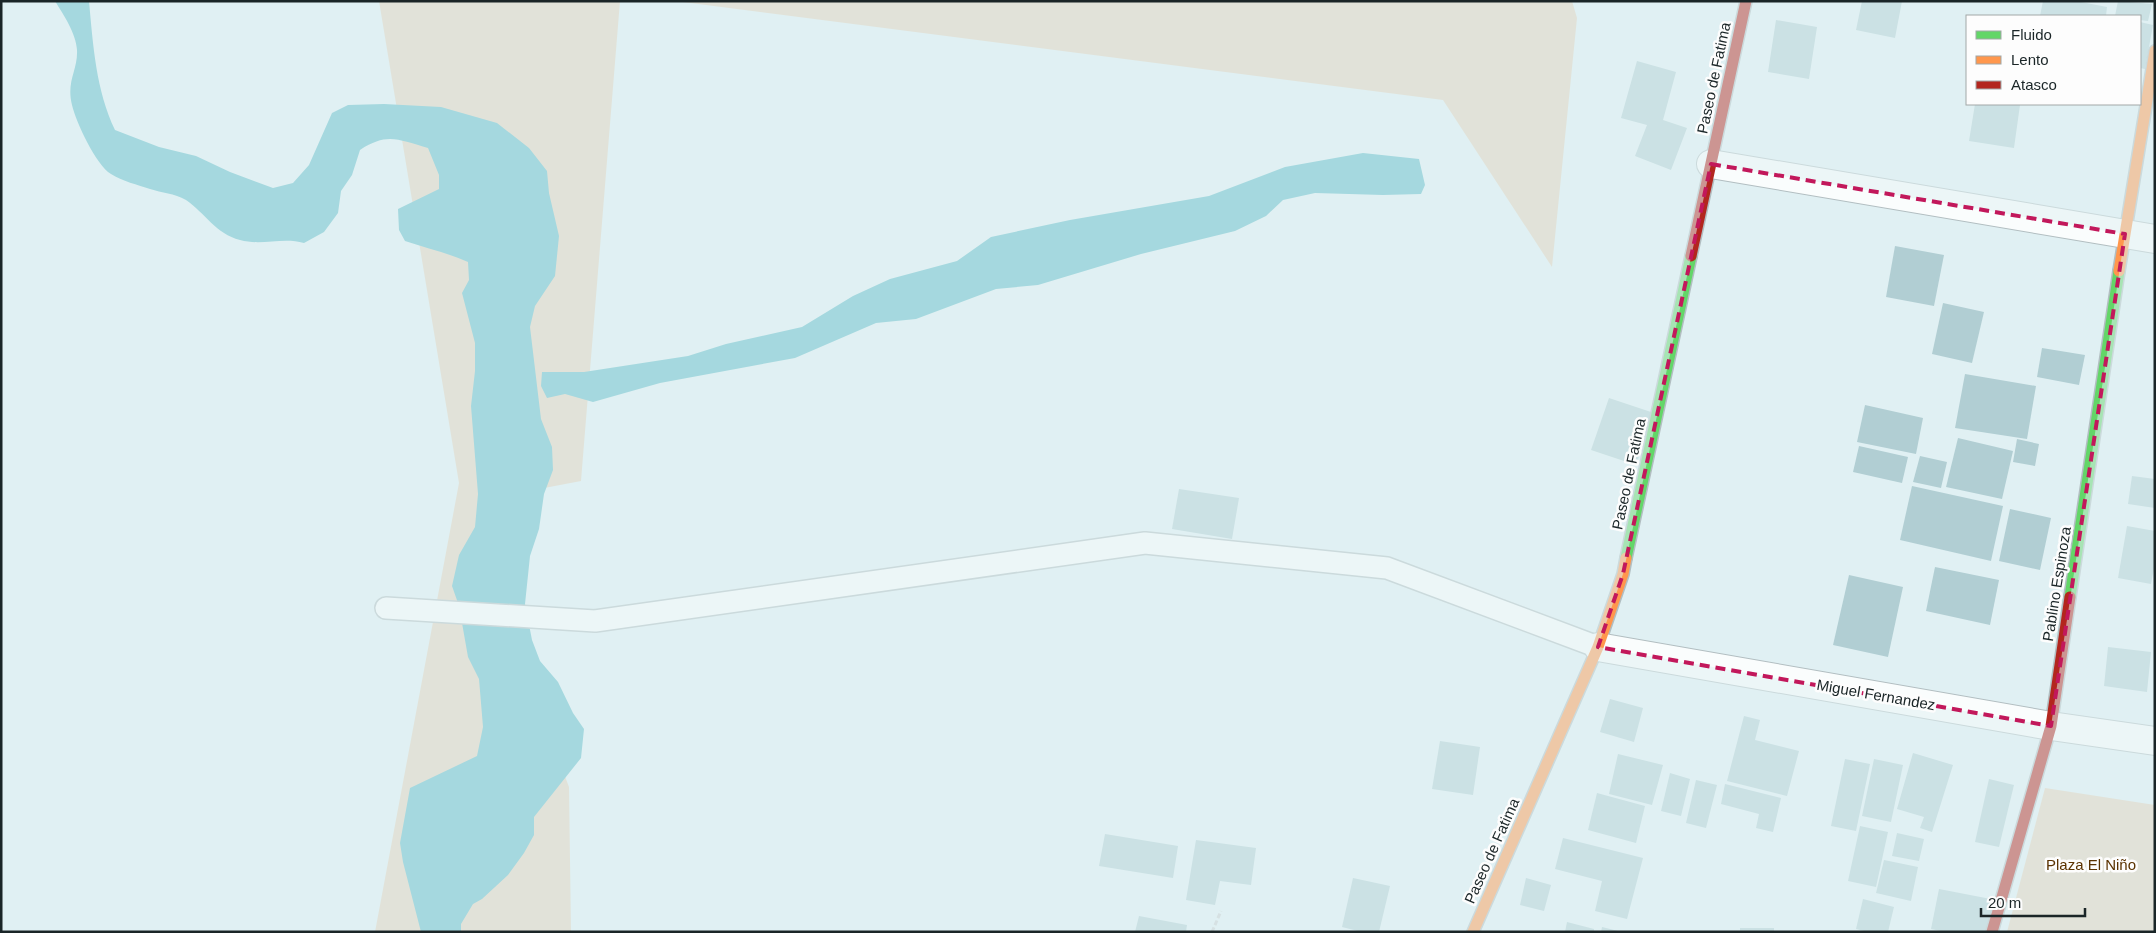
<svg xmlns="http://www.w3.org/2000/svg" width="2156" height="933" viewBox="0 0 2156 933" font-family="Helvetica,sans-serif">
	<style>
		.green { fill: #e3d1bb }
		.water { fill: #5ebbc7 }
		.building { fill: #b1ced3 }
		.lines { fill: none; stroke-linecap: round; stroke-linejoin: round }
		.lane-casing { stroke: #b2bec1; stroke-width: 24 }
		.street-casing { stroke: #b2bec1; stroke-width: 30 }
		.fast-casing { stroke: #b2bec1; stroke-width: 14 }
		.slow-casing { stroke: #b2bec1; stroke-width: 14 }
		.jam-casing { stroke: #b2bec1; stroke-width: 14 }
		.path { stroke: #cacfd0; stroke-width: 3; stroke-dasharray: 5 2.5; stroke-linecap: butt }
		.lane { stroke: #fafdfd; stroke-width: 21 }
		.street { stroke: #fafdfd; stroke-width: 28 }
		.fast { stroke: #63d668; stroke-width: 11 }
		.slow { stroke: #ff974d; stroke-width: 11 }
		.jam { stroke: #b3261e; stroke-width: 11 }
		.marked { fill: none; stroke: #c2185b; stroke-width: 4; stroke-dasharray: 10 6; stroke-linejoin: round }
		.labels { text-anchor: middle; stroke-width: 5; stroke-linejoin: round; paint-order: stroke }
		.street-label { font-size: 15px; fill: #1a2527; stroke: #fdfdfd }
		.park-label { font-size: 15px; fill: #5a3201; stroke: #fdfdfd }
	</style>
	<rect width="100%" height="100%" fill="#e0f0f3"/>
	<g class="green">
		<path d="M379 1H620L581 481 518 493V650L569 787 571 932H375L459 483Z"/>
		<path d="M675 1H1572L1577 18 1552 267 1443 100Z"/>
		<path d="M2045 788 2155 805V932H2007Z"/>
	</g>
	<g class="water">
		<path d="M55 1H89C93 45 96 90 115 130L159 147 196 156 230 172 273 188 293 183 309 165 332 113 348 105 384 104 441 107 497 123 529 148 547 171 549 193 559 236 555 276 535 306 530 327 541 419 552 447 553 470 544 494 539 529 530 556 525 604 532 640 540 661 558 682 573 713 584 729 581 758 534 817V835L524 853 508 875 482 899 473 904 461 924V932H421L403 862 400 843 410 788 477 756 483 727 479 679 468 657 459 606 452 586 459 555 475 527 478 494 471 406 475 371V343L462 293 469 280 468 262C448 253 426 248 405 241L399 230 398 209 439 189V175L428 148C398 140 388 132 360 150L352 175 341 191 338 213 324 232 304 243C283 237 261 246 240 240 216 234 205 213 186 200 174 193 162 193 150 189 138 185 122 181 111 174 96 165 76 122 72 105 66 81 78 70 77 50 76 33 63 14 55 1Z"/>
		<path d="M1363 153 1419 159 1425 185 1421 194 1383 195 1315 193 1283 200 1266 216 1235 231 1141 254 1038 285 996 289 916 319 876 323 795 358 660 383 593 402 565 394 547 398 541 386 542 372H584L688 356 726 344 802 327 853 296 890 279 957 261 991 237 1070 220 1209 196 1285 167Z"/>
	</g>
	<g class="building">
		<path d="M1862 1H1902L1895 38 1856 30Z"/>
		<path d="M2043 1H2076L2107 7 2106 16H2040Z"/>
		<path d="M2118 1 2152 4 2148 21 2140 20V16H2115Z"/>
		<path d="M1776 20 1817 27 1809 79 1768 72Z"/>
		<path d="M2140 22 2153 25 2145 69 2140 68Z"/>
		<path d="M1637 61 1676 72 1663 120 1687 128 1671 170 1635 156 1647 125 1621 118Z"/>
		<path d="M1975 104 2020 105 2014 148 1969 141Z"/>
		<path d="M1895 246 1944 255 1934 306 1886 297Z"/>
		<path d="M1943 303 1984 312 1972 363 1932 354Z"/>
		<path d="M2042 348 2085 355 2079 385 2037 377Z"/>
		<path d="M1965 374 2036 386 2027 439 1955 428Z"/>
		<path d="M1609 398 1654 413 1636 465 1591 450Z"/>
		<path d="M1865 405 1923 418 1916 454 1857 442Z"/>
		<path d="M1958 438 2013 451 2002 499 1946 487Z"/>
		<path d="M2017 439 2039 444 2035 466 2013 462Z"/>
		<path d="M1859 446 1908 457 1902 483 1853 472Z"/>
		<path d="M1920 456 1947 462 1941 488 1913 482Z"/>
		<path d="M2132 476 2155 479V508L2128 504Z"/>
		<path d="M1912 486 2003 506 1991 561 1900 540Z"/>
		<path d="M1179 489 1239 498 1232 539 1172 529Z"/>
		<path d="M2010 509 2051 518 2040 570 1999 561Z"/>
		<path d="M2127 526 2155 531V563L2151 584 2118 578Z"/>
		<path d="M1935 567 1999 580 1990 625 1926 611Z"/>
		<path d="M1849 575 1903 587 1888 657 1833 645Z"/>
		<path d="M2108 647 2151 652 2147 692 2104 686Z"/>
		<path d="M1610 699 1643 708 1634 742 1600 732Z"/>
		<path d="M1744 716 1760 720 1755 740 1799 751 1787 796 1727 781Z"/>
		<path d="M1440 741 1480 747 1473 795 1432 789Z"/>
		<path d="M1913 753 1953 765 1932 832 1920 828 1924 817 1897 809Z"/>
		<path d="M1618 754 1663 765 1652 805 1609 794Z"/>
		<path d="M1845 759 1870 764 1856 831 1831 826Z"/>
		<path d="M1874 759 1903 765 1891 822 1862 816Z"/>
		<path d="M1670 773 1690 779 1681 816 1661 811Z"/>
		<path d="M1989 779 2014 785 1999 847 1975 842Z"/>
		<path d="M1696 780 1717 785 1706 828 1686 823Z"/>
		<path d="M1725 784 1781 798 1773 832 1756 828 1759 814 1721 804Z"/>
		<path d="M1597 793 1645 806 1636 843 1588 830Z"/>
		<path d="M1860 826 1888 832 1876 887 1848 881Z"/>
		<path d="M1897 833 1924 839 1919 861 1892 856Z"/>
		<path d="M1105 834 1178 846 1173 878 1099 866Z"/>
		<path d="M1563 838 1643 858 1627 919 1595 911 1602 881 1555 869Z"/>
		<path d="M1196 840 1256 848 1251 885 1220 881 1215 905 1186 900Z"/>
		<path d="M1884 860 1918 867 1911 901 1876 893Z"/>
		<path d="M1353 878 1390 886 1379 932H1362L1342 927Z"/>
		<path d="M1526 878 1551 885 1544 911 1520 905Z"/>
		<path d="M1939 889 1996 900 1989 932H1946L1931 929Z"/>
		<path d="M1863 899 1894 907 1888 932H1868L1856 929Z"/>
		<path d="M1139 916 1187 925 1186 932H1135Z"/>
		<path d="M1567 922 1594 929V932H1565Z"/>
		<path d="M1602 927 1618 931V932H1601Z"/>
		<rect x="1740" y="928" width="34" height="4"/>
	</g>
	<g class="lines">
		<defs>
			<path id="lane" d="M386 608 595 621 1145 543 1387 568 1598 647"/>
			<g id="street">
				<path d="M1711 164 2155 239"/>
				<path d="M1598 647 2051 726 2155 741"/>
			</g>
			<g id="fast">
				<path d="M1626 558 1691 256"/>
				<path d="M2070 597 2119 271"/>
			</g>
			<g id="slow">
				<path d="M2119 271 2155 51"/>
				<path d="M1473 932 1598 647 1623 574 1626 558"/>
			</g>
			<g id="jam">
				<path d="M1691 256 1746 1"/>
				<path d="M1992 932 2051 726 2070 597"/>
			</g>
		</defs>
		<use href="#lane" class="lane-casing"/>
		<use href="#street" class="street-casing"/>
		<use href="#fast" class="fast-casing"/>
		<use href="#slow" class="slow-casing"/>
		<use href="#jam" class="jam-casing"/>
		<path class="path" d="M1212 932 1221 911"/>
		<use href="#lane" class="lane"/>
		<use href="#street" class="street"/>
		<use href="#fast" class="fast"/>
		<use href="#slow" class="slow"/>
		<use href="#jam" class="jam"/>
	</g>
	<path d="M0 0H2156V933H0ZM1711 164 2125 234 2051 726 1598 647 1623 574Z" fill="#e0f0f3" fill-opacity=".55" fill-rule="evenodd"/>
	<path class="marked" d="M1711 164 2125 234 2051 726 1598 647 1623 574Z"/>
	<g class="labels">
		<g class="street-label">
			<text transform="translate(1714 78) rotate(-78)" y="5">Paseo de Fatima</text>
			<text transform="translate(1629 474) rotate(-78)" y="5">Paseo de Fatima</text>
			<text transform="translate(2057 584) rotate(-81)" y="5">Pablino Espinoza</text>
			<text transform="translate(1876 695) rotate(10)" y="5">Miguel Fernandez</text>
			<text transform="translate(1492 851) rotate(-66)" y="5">Paseo de Fatima</text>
		</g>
		<g class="park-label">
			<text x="2091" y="870">Plaza El Niño</text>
		</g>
	</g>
	<rect width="2156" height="933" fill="none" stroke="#1a2527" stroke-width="5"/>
	<rect x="1966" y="15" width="175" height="90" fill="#fdfdfd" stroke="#a2a7a7"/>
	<rect x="1976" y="31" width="25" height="8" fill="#63d668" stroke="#a2a7a7"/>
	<text x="2011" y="40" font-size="15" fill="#1a2527">Fluido</text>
	<rect x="1976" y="56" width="25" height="8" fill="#ff974d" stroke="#a2a7a7"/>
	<text x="2011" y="65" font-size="15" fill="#1a2527">Lento</text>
	<rect x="1976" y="81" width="25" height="8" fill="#b3261e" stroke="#a2a7a7"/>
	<text x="2011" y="90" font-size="15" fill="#1a2527">Atasco</text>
	<path d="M1981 908v8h104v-8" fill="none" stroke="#1a2527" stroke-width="2.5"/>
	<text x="1988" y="908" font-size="15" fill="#1a2527" stroke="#fdfdfd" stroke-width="4" paint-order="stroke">20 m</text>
</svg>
